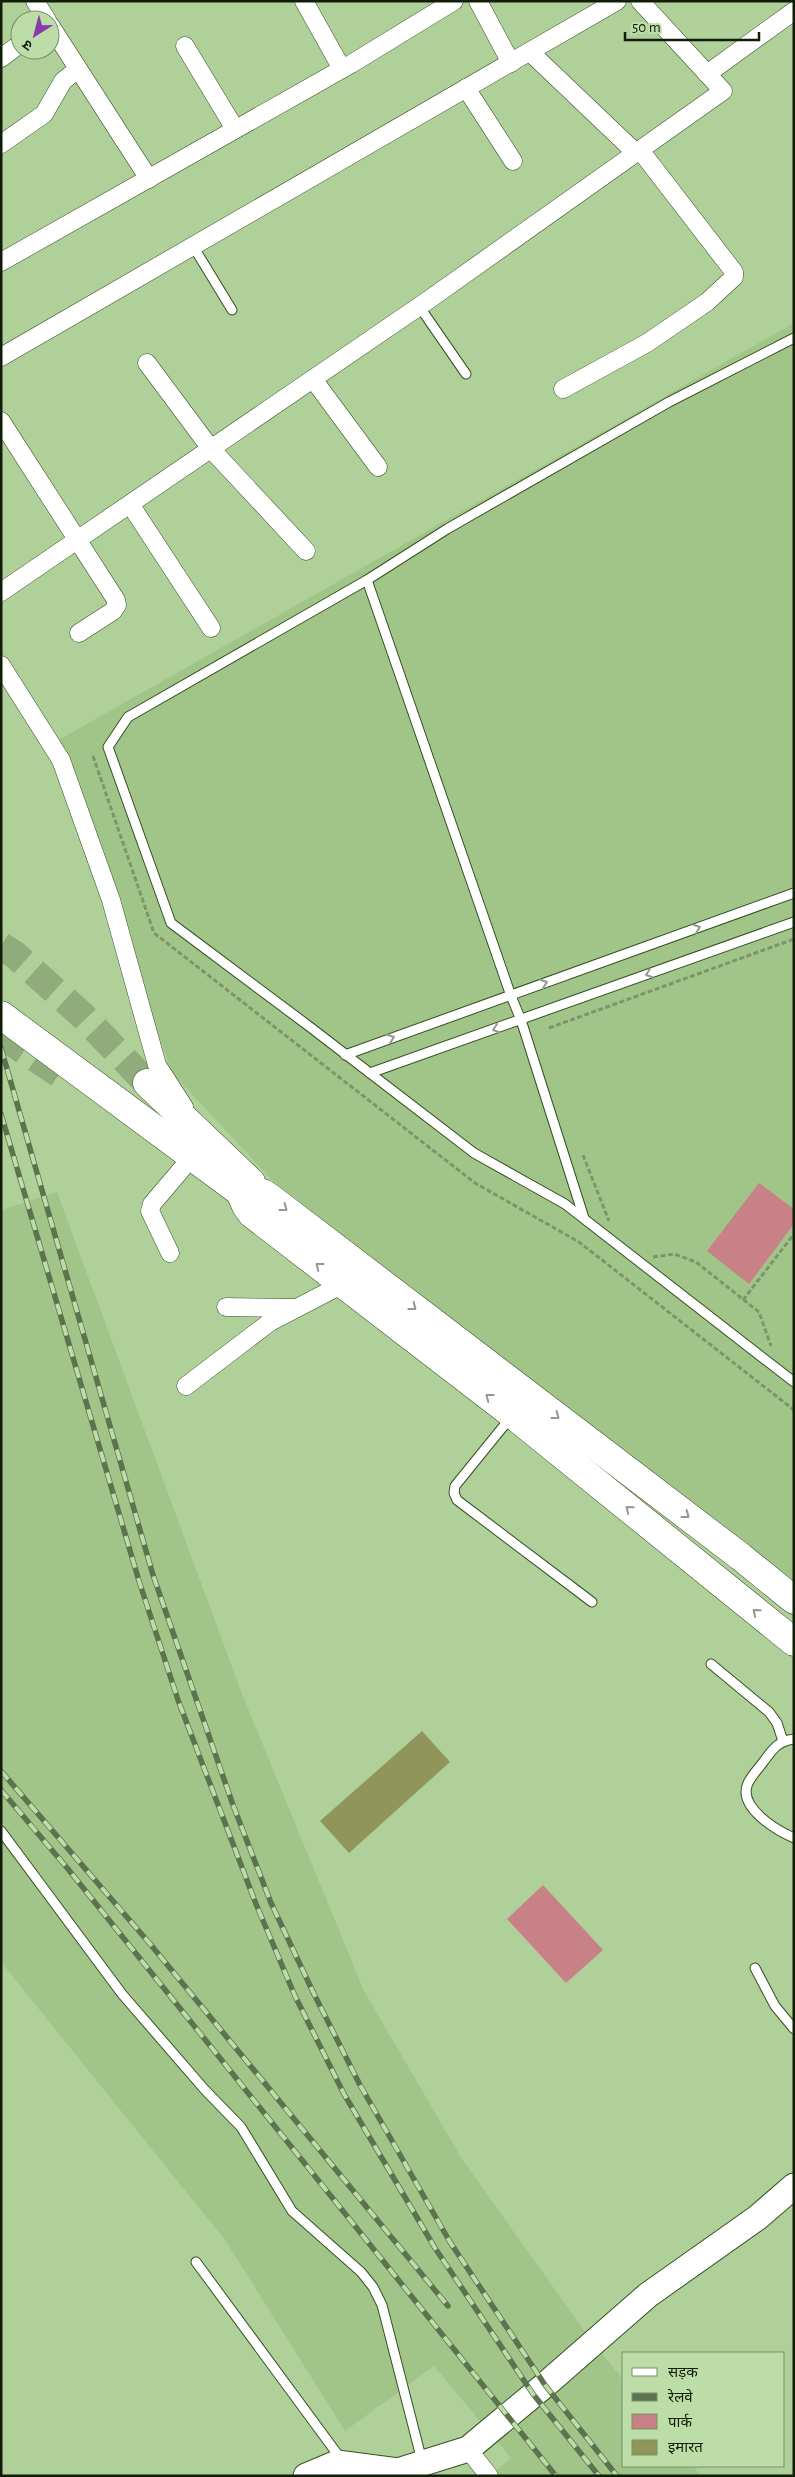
<svg xmlns="http://www.w3.org/2000/svg" width="795" height="2477" viewBox="0 0 795 2477" font-family="'Alegreya Sans','Noto Sans Devanagari',sans-serif">
	<style>
		.built { fill: #a1c589 }
		.green { fill: #c78187 }
		.building { fill: #90965b }
		.lines { fill: none; stroke-linecap: round; stroke-linejoin: round }
		.primary-tunnel { stroke: #90ac7d; stroke-width: 28; stroke-dasharray: 28 14; stroke-linecap: butt }
		.lane-casing { stroke: #365121; stroke-width: 11 }
		.street-casing { stroke: #365121; stroke-width: 19 }
		.secondary-casing { stroke: #365121; stroke-width: 27 }
		.primary-casing { stroke: #365121; stroke-width: 29 }
		.path { stroke: #7c956a; stroke-width: 3; stroke-dasharray: 5 2.5; stroke-linecap: butt }
		.lane { stroke: #fff; stroke-width: 9 }
		.street { stroke: #fff; stroke-width: 18 }
		.secondary { stroke: #fff; stroke-width: 25 }
		.primary { stroke: #fff; stroke-width: 28 }
		.rail-casing { stroke: #5d724e; stroke-width: 5.5 }
		.rail { stroke: #bcdda7; stroke-width: 4; stroke-dasharray: 11; stroke-linecap: butt }
		.oneway { stroke: #949990 }
	</style>
	<rect width="100%" height="100%" fill="#b0d09a"/>
	<g class="built">
		<path d="M794 323V1589L272 1180 173 1074 48 746Z"/>
		<path d="M57 1192 242 1694 364 1991 462 2159 583 2329 624 2381V2466H693L701 2476H490L511 2458 434 2366 345 2431 225 2240 1 1962V1210Z"/>
	</g>
	<g class="green">
		<path d="M759 1183 794 1209V1224L749 1284 707 1251Z"/>
		<path d="M543 1885 603 1950 566 1983 507 1919Z"/>
	</g>
	<path class="building" d="M422 1731 450 1762 349 1853 320 1821Z"/>
	<g class="lines">
		<g class="primary-tunnel">
			<path d="M1 946 14 954 83 1016 147 1083"/>
			<path d="M1 1035 64 1077"/>
		</g>
		<defs>
			<g id="lane">
				<path d="M193 246 232 310"/>
				<path d="M419 306 466 374"/>
				<path d="M794 338 669 402 447 529 367 580 128 717 108 747 171 923 310 1027 474 1153 565 1204 794 1382"/>
				<path d="M367 580 511 996 521 1020 584 1218"/>
				<path d="M345 1055 794 893"/>
				<path d="M370 1073 794 922"/>
				<path d="M511 1417 455 1486 454 1493 457 1500 592 1602"/>
				<path d="M711 1664 769 1712 777 1723 783 1741"/>
				<path d="M794 1739C778 1741 773 1749 764 1761 759 1768 752 1775 748 1783 737 1807 776 1830 794 1838"/>
				<path d="M1 1831 122 1994 205 2090 241 2127 292 2211 361 2272 373 2287 382 2305 422 2461"/>
				<path d="M755 1968 775 2006 794 2029"/>
				<path d="M196 2262 341 2459"/>
			</g>
			<g id="street">
				<path d="M35 1 47 20"/>
				<path d="M304 1 342 69"/>
				<path d="M478 1 511 63"/>
				<path d="M50 25 149 179"/>
				<path d="M185 46 235 129"/>
				<path d="M530 52 636 153"/>
				<path d="M1 58 20 44"/>
				<path d="M707 74 794 11"/>
				<path d="M466 88 513 161"/>
				<path d="M1 144 44 114 63 81 78 69"/>
				<path d="M1 262 351 64 454 1"/>
				<path d="M1 357 617 1"/>
				<path d="M147 363 211 449 306 551"/>
				<path d="M313 379 378 467"/>
				<path d="M563 389 647 343 707 302 734 277V272L640 150"/>
				<path d="M1 421 116 600 117 605 113 611 79 633"/>
				<path d="M130 504 211 628"/>
				<path d="M1 592 427 301 723 91 640 1"/>
				<path d="M1 665 61 760 111 900 157 1065 184 1107"/>
				<path d="M170 1253 150 1211 152 1204 192 1157"/>
				<path d="M226 1307 294 1308"/>
				<path d="M186 1386 270 1322 343 1284"/>
				<path d="M468 2449 489 2476"/>
			</g>
			<path id="secondary" d="M306 2476 337 2463 398 2471 468 2449 545 2385 648 2295 757 2218 794 2186"/>
			<g id="primary">
				<path d="M1 1015 240 1192 246 1206 252 1214 513 1415 794 1642"/>
				<path d="M147 1083 251 1182"/>
				<path d="M240 1192 263 1193 269 1197 741 1557 794 1600"/>
			</g>
		</defs>
		<use href="#lane" class="lane-casing"/>
		<use href="#street" class="street-casing"/>
		<use href="#secondary" class="secondary-casing"/>
		<use href="#primary" class="primary-casing"/>
		<g class="path">
			<path d="M93 756 154 933 475 1183 579 1242 794 1410"/>
			<path d="M549 1028 794 939"/>
			<path d="M583 1155 609 1221"/>
			<path d="M653 1257 674 1254 696 1262 759 1312 771 1346"/>
			<path d="M743 1300 794 1234"/>
		</g>
		<use href="#lane" class="lane"/>
		<use href="#street" class="street"/>
		<use href="#secondary" class="secondary"/>
		<use href="#primary" class="primary"/>
		<defs>
			<g id="rail">
				<path d="M1 1048 153 1575 233 1805 271 1903 314 1994 360 2085 450 2242 545 2385 617 2476"/>
				<path d="M1 1114 139 1581 178 1700 256 1904 295 1996 344 2094 435 2248 533 2394 599 2476"/>
				<path d="M1 1771 151 1945 448 2306"/>
				<path d="M1 1790 68 1869 556 2476"/>
			</g>
		</defs>
		<use href="#rail" class="rail-casing"/>
		<use href="#rail" class="rail"/>
	</g>
	<defs><path id="oneway-chevron" d="M-2-3.5L2.5 0L-2 3.5" fill="none" stroke-width="1.6" stroke-linecap="round" stroke-linejoin="round" transform="scale(1.25)"/></defs>
	<g class="oneway">
		<use href="#oneway-chevron" transform="translate(697 928) rotate(-20)"/>
		<use href="#oneway-chevron" transform="translate(649 974) rotate(160)"/>
		<use href="#oneway-chevron" transform="translate(544 983) rotate(-20)"/>
		<use href="#oneway-chevron" transform="translate(496 1029) rotate(161)"/>
		<use href="#oneway-chevron" transform="translate(391 1038) rotate(-20)"/>
		<use href="#oneway-chevron" transform="translate(284 1208) rotate(37)"/>
		<use href="#oneway-chevron" transform="translate(319 1266) rotate(-142)"/>
		<use href="#oneway-chevron" transform="translate(413 1307) rotate(37)"/>
		<use href="#oneway-chevron" transform="translate(489 1397) rotate(-142)"/>
		<use href="#oneway-chevron" transform="translate(556 1416) rotate(37)"/>
		<use href="#oneway-chevron" transform="translate(629 1509) rotate(-141)"/>
		<use href="#oneway-chevron" transform="translate(686 1515) rotate(37)"/>
		<use href="#oneway-chevron" transform="translate(756 1612) rotate(-141)"/>
	</g>
	<rect width="795" height="2477" fill="none" stroke="#121d09" stroke-width="5"/>
	<rect x="622" y="2352" width="162" height="115" fill="#bcdda7" stroke="#789068"/>
	<rect x="632" y="2368" width="25" height="8" fill="#ffffff" stroke="#789068"/>
	<text x="668" y="2377" font-size="15" fill="#121d09">सड़क</text>
	<rect x="632" y="2393" width="25" height="8" fill="#5d724e" stroke="#789068"/>
	<text x="668" y="2402" font-size="15" fill="#121d09">रेलवे</text>
	<rect x="632" y="2414" width="25" height="15" fill="#c78187" stroke="#789068"/>
	<text x="668" y="2427" font-size="15" fill="#121d09">पार्क</text>
	<rect x="632" y="2440" width="25" height="15" fill="#90965b" stroke="#789068"/>
	<text x="668" y="2452" font-size="15" fill="#121d09">इमारत</text>
	<g transform="translate(35 35) rotate(216)"><circle r="24" fill="#bcdda7" stroke="#789068"/>
	<path d="M0-4L9 19L0 12L-9 19Z" fill="#8a3cad"/>
	<text y="-8" font-size="14" font-weight="bold" text-anchor="middle" fill="#121d09">उ</text>
	</g>
	<path d="M625 32v8h134v-8" fill="none" stroke="#121d09" stroke-width="2.5"/>
	<text x="632" y="32" font-size="15" fill="#121d09" stroke="#bcdda7" stroke-width="4" paint-order="stroke">50 m</text>
</svg>
